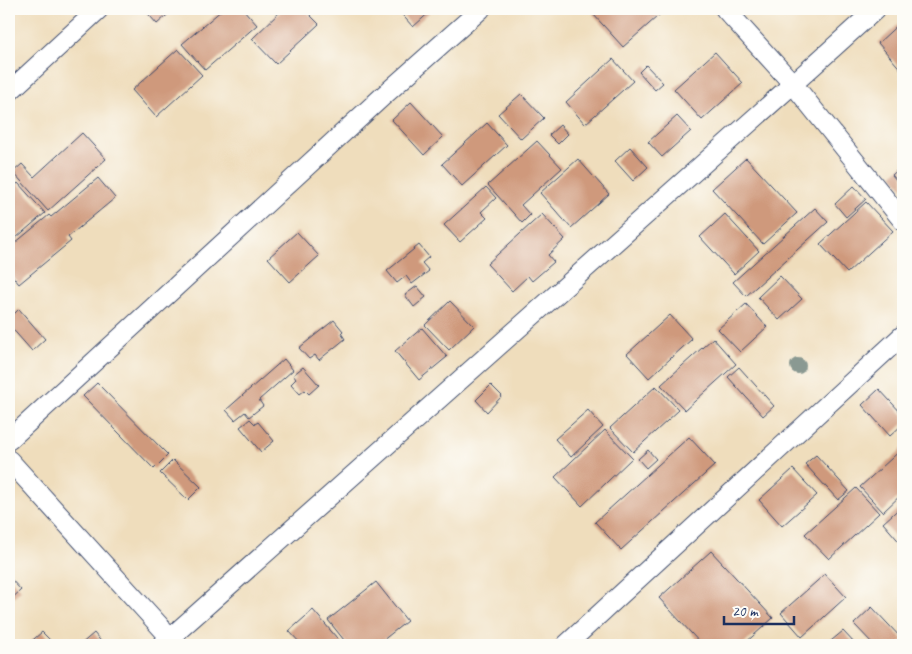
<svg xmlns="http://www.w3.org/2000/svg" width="912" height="654" viewBox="0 0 912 654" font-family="Caveat,sans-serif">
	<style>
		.building { fill: #cf997c }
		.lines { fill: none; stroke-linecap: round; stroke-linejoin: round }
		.street-casing { stroke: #3b496c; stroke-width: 21 }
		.street { stroke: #fff; stroke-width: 19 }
		.tree { fill: #8a9992 }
	</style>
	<rect width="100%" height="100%" fill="#fdfcf7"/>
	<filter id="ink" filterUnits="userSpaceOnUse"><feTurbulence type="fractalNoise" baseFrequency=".02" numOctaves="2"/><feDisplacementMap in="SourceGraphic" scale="10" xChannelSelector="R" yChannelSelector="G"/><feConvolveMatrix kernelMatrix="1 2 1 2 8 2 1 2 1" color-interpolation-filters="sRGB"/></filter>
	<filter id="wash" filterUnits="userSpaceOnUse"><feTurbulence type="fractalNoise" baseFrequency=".0096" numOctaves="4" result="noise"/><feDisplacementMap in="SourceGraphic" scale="20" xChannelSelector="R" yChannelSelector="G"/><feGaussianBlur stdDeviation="1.12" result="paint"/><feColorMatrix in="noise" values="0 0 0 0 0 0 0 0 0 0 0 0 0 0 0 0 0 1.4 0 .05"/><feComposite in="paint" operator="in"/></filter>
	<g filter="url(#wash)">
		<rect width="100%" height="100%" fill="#efddbc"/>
		<g id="blocks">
			<g class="building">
				<path d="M144 9H174L157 24Z"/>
				<path d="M223 9H243L257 25 205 70 182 44Z"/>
				<path d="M283 9H304L319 24 276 64 252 39Z"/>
				<path d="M397 9H433L413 27Z"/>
				<path d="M598 9H666L623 47 593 14Z"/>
				<path d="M903 20V72L878 43Z"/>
				<path d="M178 49 202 75 156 117 132 90Z"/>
				<path d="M715 52 743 83 702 120 674 89Z"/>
				<path d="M613 59 633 81 585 124 566 102Z"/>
				<path d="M646 65 663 83 655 90 639 72Z"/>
				<path d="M521 94 544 118 521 139 498 114Z"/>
				<path d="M411 102 443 137 424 155 392 120Z"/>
				<path d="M677 116 691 131 662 157 648 142Z"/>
				<path d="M487 123 507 145 462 186 442 164Z"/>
				<path d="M560 125 568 134 558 144 549 135Z"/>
				<path d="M82 133 106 159 48 211 13 172 22 164 34 177Z"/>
				<path d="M537 141 562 168 521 205 530 215 522 223 488 185Z"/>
				<path d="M630 147 648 167 633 181 615 161Z"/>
				<path d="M746 158 797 213 763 244 712 189Z"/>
				<path d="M578 159 609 194 571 228 540 193Z"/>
				<path d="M903 165V188L892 175Z"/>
				<path d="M98 178 115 198 68 237 71 241 19 284 9 272V248L49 215 51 217Z"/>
				<path d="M18 183 45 213 9 244V200L16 193 12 188Z"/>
				<path d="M854 186 866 199 846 217 835 204Z"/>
				<path d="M486 187 496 198 481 212 487 218 460 242 444 225Z"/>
				<path d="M866 202 893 231 847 273 820 244Z"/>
				<path d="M815 208 828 222 746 296 733 282Z"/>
				<path d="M542 214 565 239 548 255 554 262 532 281 528 276 512 291 487 264Z"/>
				<path d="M725 214 759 251 734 274 700 237Z"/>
				<path d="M297 232 319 256 290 282 268 258Z"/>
				<path d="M419 245 429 257 422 263 429 271 412 284 406 276 397 283 387 271Z"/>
				<path d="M780 276 802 299 779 320 758 297Z"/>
				<path d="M417 286 426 297 414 307 405 295Z"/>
				<path d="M450 301 474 326 449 350 425 325Z"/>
				<path d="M746 304 767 327 740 352 718 329Z"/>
				<path d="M19 309 45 339 32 351 9 325V319Z"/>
				<path d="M670 315 692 339 649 378 627 354Z"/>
				<path d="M334 320 343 331 341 333 345 339 319 360 315 355 309 359 299 348Z"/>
				<path d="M422 328 447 357 419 380 395 351Z"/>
				<path d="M713 338 736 364 685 410 661 385Z"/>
				<path d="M284 359 293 370 259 400 263 406 249 417 245 412 235 420 226 410Z"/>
				<path d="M303 367 319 385 309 394 305 390 300 394 291 384 296 379 293 375Z"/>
				<path d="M739 367 774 406 763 416 728 377Z"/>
				<path d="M97 383 168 455 154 469 83 396Z"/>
				<path d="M491 385 502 396 487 412 476 400Z"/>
				<path d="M656 386 679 410 633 452 610 428Z"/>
				<path d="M879 389 903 415V424L890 436 862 405Z"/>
				<path d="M588 410 603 427 571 457 555 439Z"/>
				<path d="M250 419 255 424 258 422 274 441 261 452 240 427Z"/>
				<path d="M605 430 632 458 582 506 555 477Z"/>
				<path d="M689 437 715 465 621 550 595 522Z"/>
				<path d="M903 448V493L883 512 860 487Z"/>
				<path d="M648 450 656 459 646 468 638 459Z"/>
				<path d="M816 455 849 491 838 500 805 464Z"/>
				<path d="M173 460 201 487 188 500 160 473Z"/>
				<path d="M793 469 817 495 782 526 759 500Z"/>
				<path d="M856 488 879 513 829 559 805 534Z"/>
				<path d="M903 505V546L883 523Z"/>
				<path d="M711 551 773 618 743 645H702L659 598Z"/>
				<path d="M825 574 846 597 802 637 781 613Z"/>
				<path d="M9 577 21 590 9 601Z"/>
				<path d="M376 582 407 621 377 645H348L328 620Z"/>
				<path d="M872 607 903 640 898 645H874L854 624Z"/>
				<path d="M313 610 343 645H302L289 631Z"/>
				<path d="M843 631 856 645H826Z"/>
				<path d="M42 632 55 645H27Z"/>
				<path d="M94 633 104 645H80Z"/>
			</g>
		</g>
	</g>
	<g filter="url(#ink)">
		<use href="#blocks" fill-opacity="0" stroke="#3b496c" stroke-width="1"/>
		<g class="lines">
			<defs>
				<g id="street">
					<path d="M725 9 793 84 903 221"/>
					<path d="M9 92 99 9"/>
					<path d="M9 440 382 97 481 9"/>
					<path d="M9 460 177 645"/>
					<path d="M162 645 793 84 876 9"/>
					<path d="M566 645 903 335"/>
				</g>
			</defs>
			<use href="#street" class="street-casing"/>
			<use href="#street" class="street"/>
		</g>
		<circle class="tree" cx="798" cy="366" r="8"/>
	</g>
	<rect width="912" height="654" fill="none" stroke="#fdfcf7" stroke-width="30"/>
	<path d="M724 616v8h70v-8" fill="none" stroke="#1b2f5e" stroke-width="2.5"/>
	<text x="732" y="616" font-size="15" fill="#1b2f5e" stroke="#fdfcf7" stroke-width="4" paint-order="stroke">20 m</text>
</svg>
